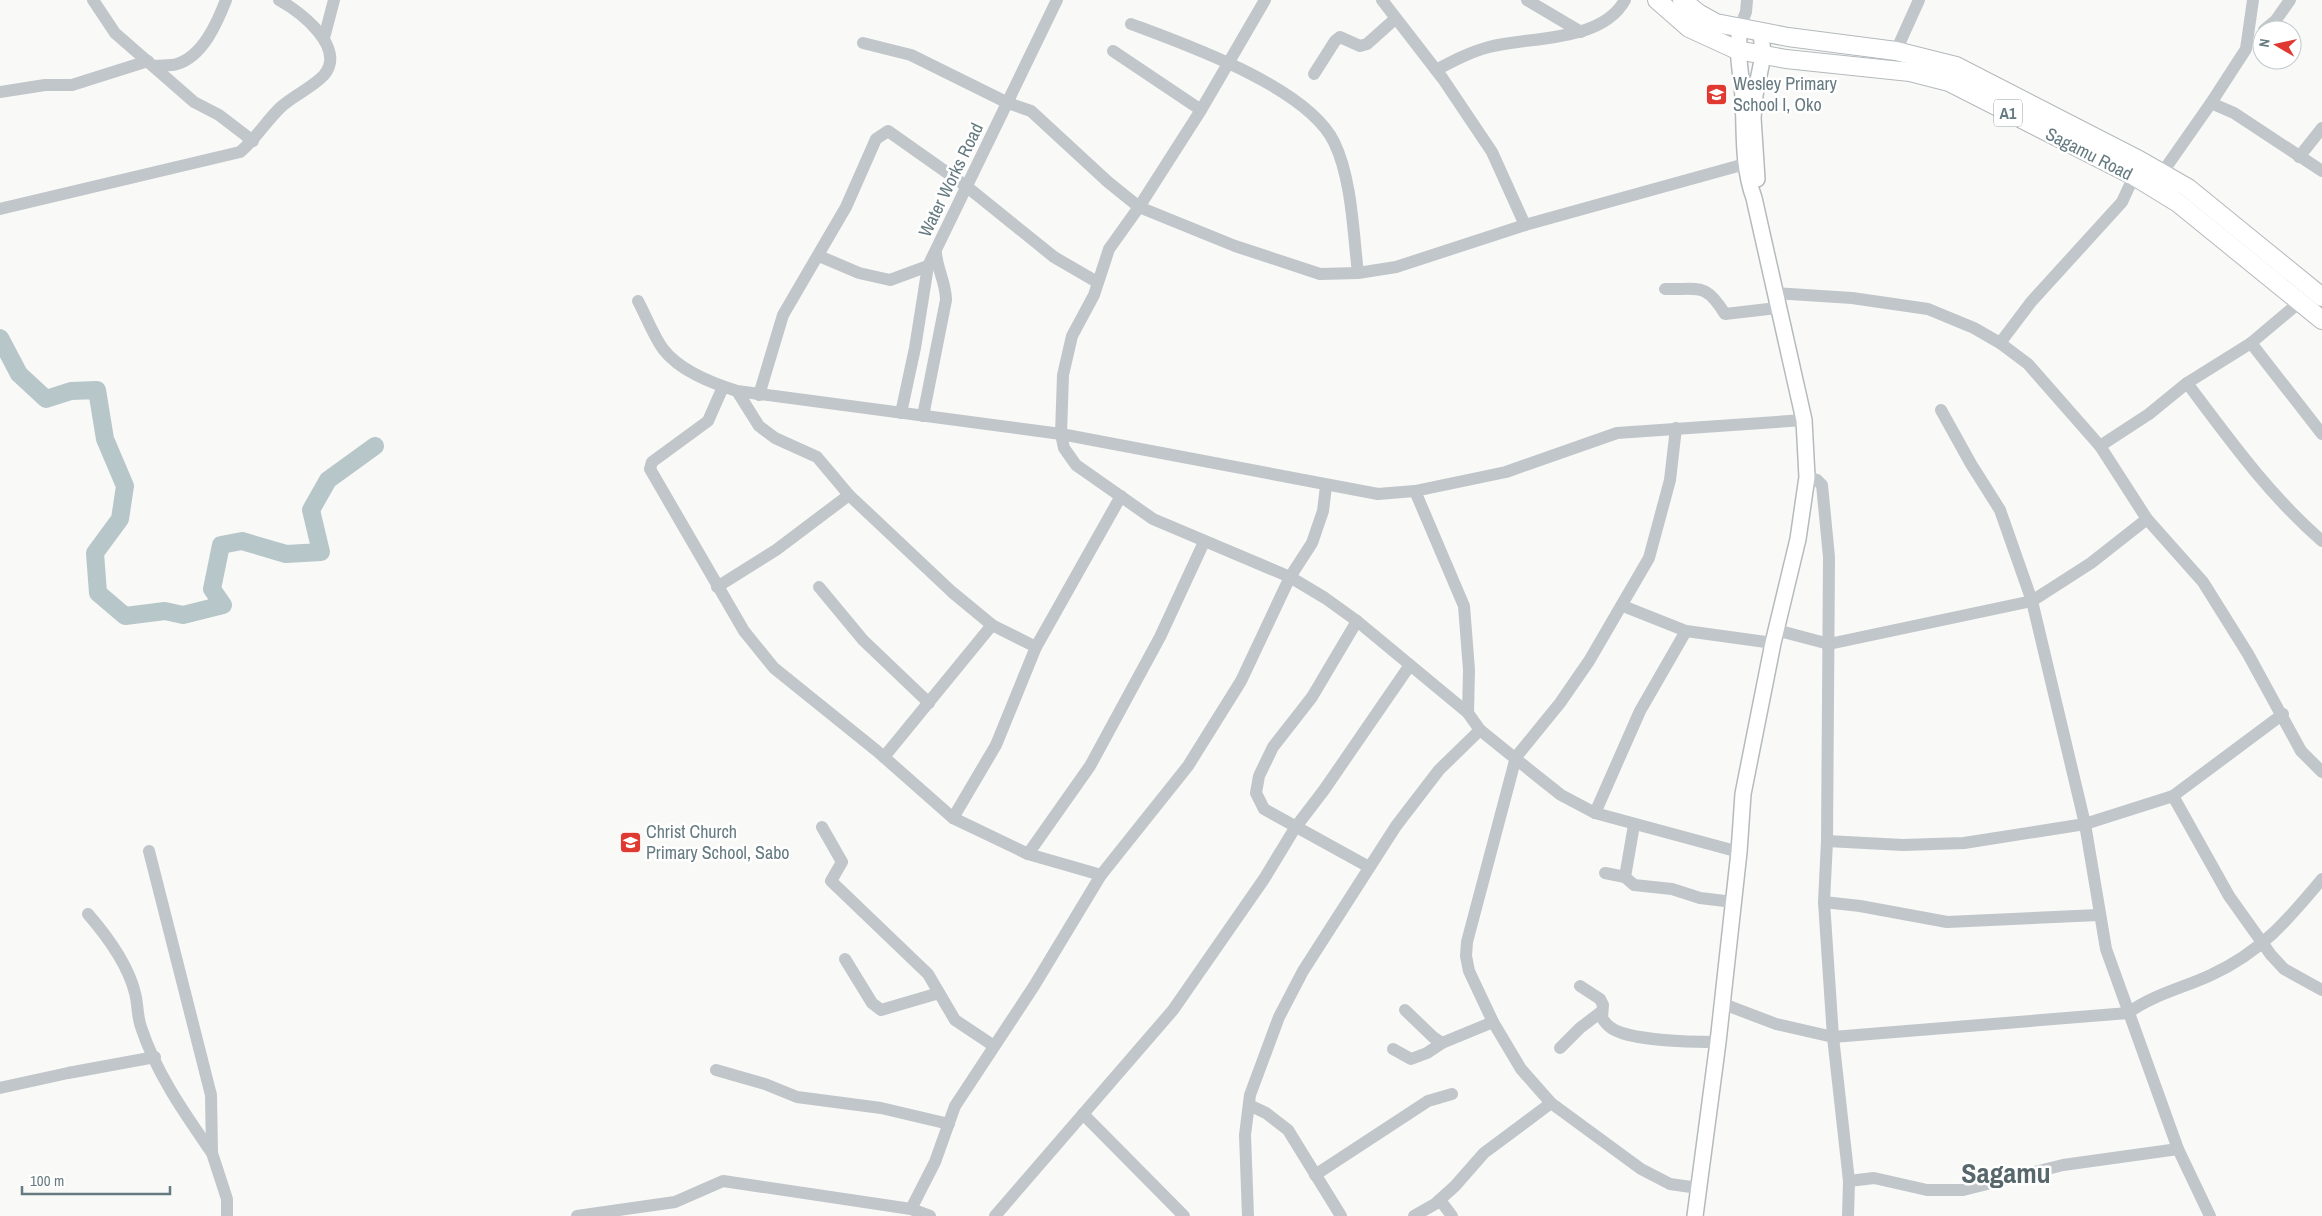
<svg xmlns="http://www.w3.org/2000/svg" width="2322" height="1216" viewBox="0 0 2322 1216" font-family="'Archivo Narrow',sans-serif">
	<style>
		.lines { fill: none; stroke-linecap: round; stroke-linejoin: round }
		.river { stroke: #b7c6c8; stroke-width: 18 }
		.major-casing { stroke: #b4babd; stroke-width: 18 }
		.highway-casing { stroke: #b4b9bc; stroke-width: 20 }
		.minor { stroke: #c0c6c9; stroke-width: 12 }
		.major { stroke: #fff; stroke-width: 15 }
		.highway { stroke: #fff; stroke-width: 18 }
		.labels { text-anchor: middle; stroke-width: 5; stroke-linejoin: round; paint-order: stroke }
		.shield { fill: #fff; stroke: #93a2a7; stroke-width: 1 }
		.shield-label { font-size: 16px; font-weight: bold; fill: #657a81 }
		.poi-label { font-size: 18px; fill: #657a81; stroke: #fff; text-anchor: start }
		.street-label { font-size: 18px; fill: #657a81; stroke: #fff }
		.town-label { font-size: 28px; font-weight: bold; fill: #57676c; stroke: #fff }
	</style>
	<rect width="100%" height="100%" fill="#f9f9f7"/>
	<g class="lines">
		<path class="river" d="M0 338 19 374 46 399 71 391 97 390 105 439 125 486 120 519 95 553 98 593 125 616 165 611 183 615 223 605 212 589 221 545 242 541 286 554 321 552 311 510 328 480 375 446"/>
		<defs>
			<g id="major">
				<path d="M1757 179 1753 118 1755 95 1763 56 1761 31"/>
				<path d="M1695 1216 1718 1042 1739 852 1743 794 1773 643 1798 539 1807 477 1804 420 1754 198C1742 165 1745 132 1743 97 1741 70 1736 56 1740 27"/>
			</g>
			<g id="highway">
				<path d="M1657 0 1689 28 1737 50 1786 59 1910 72 1949 82 2134 176 2178 203 2322 320"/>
				<path d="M1682 0 1698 13 1716 23 1788 37 1896 51 1956 66 2139 160 2188 188 2322 297"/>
			</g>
		</defs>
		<use href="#major" class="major-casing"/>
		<use href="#highway" class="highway-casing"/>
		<g class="minor">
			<path d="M93 0 115 33 194 102 219 115 253 141"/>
			<path d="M1265 0 1201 110 1139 207 1109 249 1094 295 1072 336 1063 375 1061 434 1064 448 1076 465 1153 519 1290 577 1325 598 1357 621 1468 713 1480 730 1537 776 1561 795 1595 813 1739 852"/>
			<path d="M1382 0 1443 79 1492 152 1525 225"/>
			<path d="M1527 0 1581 32"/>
			<path d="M1131 24C1187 45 1307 87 1334 142 1352 179 1353 232 1358 273"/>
			<path d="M1740 27 1746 12 1747 0"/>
			<path d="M2264 30 2276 20 2290 0"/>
			<path d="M324 38 334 0"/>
			<path d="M863 43 911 55 1008 103 1031 111 1108 182 1139 207 1235 246 1320 274 1358 273 1396 267 1525 225 1745 164"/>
			<path d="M1113 51 1201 110"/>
			<path d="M1896 51 1919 0"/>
			<path d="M153 66C161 65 170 66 177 64 203 56 217 23 226 0"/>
			<path d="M1436 70C1453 61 1470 52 1489 47 1531 36 1601 43 1625 0"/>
			<path d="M1314 74 1335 41 1340 37 1360 46 1367 44 1395 19"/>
			<path d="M0 92 45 85H72L148 61"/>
			<path d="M2211 103 2234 113 2322 171"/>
			<path d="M2299 157 2322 128"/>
			<path d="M2162 173 2211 103 2246 49 2253 0"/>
			<path d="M0 209 240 152C256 139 266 121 281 107 294 95 312 88 324 75 347 48 301 12 279 0"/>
			<path d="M819 256 859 273 890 280 928 266"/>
			<path d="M1665 289C1700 290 1705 282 1725 314L1777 308"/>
			<path d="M1774 293 1852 298 1928 309 1974 328 2000 343 2028 364 2100 446 2147 519 2203 582 2248 654 2301 751 2322 772"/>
			<path d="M638 301C646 316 653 335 663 349 680 371 711 383 737 391L1061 434 1378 494 1415 491 1506 472 1617 433 1804 420"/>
			<path d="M2000 343 2031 302 2122 202 2134 176"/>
			<path d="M2251 343 2322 434"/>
			<path d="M2187 383C2229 439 2269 495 2322 541"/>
			<path d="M723 387 708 421 652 462 650 469 744 631 774 668 877 751 953 818 1028 854 1101 875"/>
			<path d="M737 391 759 426 775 438 817 457 849 495 952 592 992 625 1036 647"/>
			<path d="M759 395 783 315 846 207 876 139 888 131 966 186 1054 257 1097 282"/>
			<path d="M1941 410 1971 464 2000 510 2032 601 2085 824 2106 949 2178 1149 2210 1216"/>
			<path d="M901 413 915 348 928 266 1057 0"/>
			<path d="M923 416 946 300C946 283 937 269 936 253"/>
			<path d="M1676 428 1670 480 1649 558 1589 661 1560 703 1516 757 1467 942 1466 956 1469 971 1493 1022 1521 1069 1551 1103 1641 1169 1670 1184 1698 1188"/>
			<path d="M2100 446 2149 414 2187 383 2251 343 2301 301"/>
			<path d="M1807 477 1817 480 1822 485 1829 557 1827 841 1824 902 1833 1037 1849 1181 1848 1216"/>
			<path d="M1415 491 1464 606 1469 670 1468 713"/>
			<path d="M717 587 776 550 849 495"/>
			<path d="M819 587 863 640 929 703"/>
			<path d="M1623 606 1686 631 1773 643"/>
			<path d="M1357 621 1312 697 1273 747 1259 776 1256 793 1264 809 1369 867"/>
			<path d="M1776 630 1829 644 2032 601 2091 563 2147 519"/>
			<path d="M884 757 992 625"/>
			<path d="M2173 796 2229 896 2271 955 2284 969 2322 990"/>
			<path d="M1595 813 1640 711 1686 631"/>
			<path d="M953 818 996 745 1036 647 1121 496"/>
			<path d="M822 827 842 862 831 881 928 974 955 1020 994 1046"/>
			<path d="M1827 841 1903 845 1964 843 2085 824 2173 796 2283 714"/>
			<path d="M149 851 211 1095 212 1153 227 1199V1216"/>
			<path d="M1028 854 1090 766 1160 637 1204 542"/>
			<path d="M1605 873 1625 877 1634 825"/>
			<path d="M1625 877 1634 885 1672 889 1700 898 1733 902"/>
			<path d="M1824 902 1860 906 1947 922 2099 915"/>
			<path d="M88 914C107 936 128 964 135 993 138 1004 137 1016 141 1027 156 1073 185 1114 212 1153"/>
			<path d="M845 959 872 1003 881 1010 939 993"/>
			<path d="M1580 986 1600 999 1603 1005 1602 1018C1604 1021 1607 1025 1610 1027 1627 1041 1694 1042 1718 1042"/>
			<path d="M1721 1003 1776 1024 1833 1037 2128 1013C2152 995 2183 988 2211 975 2261 952 2288 920 2322 879"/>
			<path d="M1405 1010 1433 1037 1442 1043 1493 1022"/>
			<path d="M1560 1048 1580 1028 1601 1012"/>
			<path d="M1393 1049 1411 1059 1427 1053 1442 1043"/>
			<path d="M716 1070 765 1084 797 1097 881 1108 949 1124"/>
			<path d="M0 1088 68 1073 155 1057"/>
			<path d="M1249 1105 1266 1113 1288 1130 1341 1216"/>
			<path d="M1083 1114 1184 1216"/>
			<path d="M1315 1175 1428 1101 1452 1094"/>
			<path d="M1849 1181 1874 1178 1927 1190H1963L2063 1165 2178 1149"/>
			<path d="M1440 1200 1452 1216"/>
			<path d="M911 1209 935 1162 955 1106 1034 986 1101 875 1188 766 1241 681 1290 577 1312 543 1323 511 1326 486"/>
			<path d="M577 1216 675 1202 723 1181 911 1209 930 1216"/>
			<path d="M995 1216 1173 1010 1264 879 1295 828 1324 790 1410 665"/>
			<path d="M1248 1216 1245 1135 1250 1095 1279 1017 1303 971 1396 826 1439 770 1480 730"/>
			<path d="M1414 1216 1435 1204 1455 1186 1484 1153 1551 1103"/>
		</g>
		<use href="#major" class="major"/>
		<use href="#highway" class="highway"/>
	</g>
	<defs>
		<symbol id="school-square" viewBox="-11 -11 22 22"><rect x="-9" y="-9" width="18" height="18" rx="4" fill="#df3931" stroke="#fff"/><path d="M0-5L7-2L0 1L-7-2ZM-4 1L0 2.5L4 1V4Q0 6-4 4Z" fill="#fff"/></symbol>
	</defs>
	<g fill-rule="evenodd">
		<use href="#school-square" x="1704" y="82" width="25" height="25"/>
		<use href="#school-square" x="618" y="830" width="25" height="25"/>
	</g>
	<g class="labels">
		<rect class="shield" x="1994" y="99.5" width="28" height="27" rx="4"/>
		<g class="shield-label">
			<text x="2008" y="119">A1</text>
		</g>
		<g class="poi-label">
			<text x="1733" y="90">Wesley Primary<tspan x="1733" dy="21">School I, Oko</tspan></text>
			<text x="646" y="838">Christ Church<tspan x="646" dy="21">Primary School, Sabo</tspan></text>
		</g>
		<g class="street-label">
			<text transform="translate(2089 154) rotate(27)" y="6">Sagamu Road</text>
			<text transform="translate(951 180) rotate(-64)" y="6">Water Works Road</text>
		</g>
		<g class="town-label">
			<text x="2006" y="1183">Sagamu</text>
		</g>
	</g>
	<g transform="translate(2277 45) rotate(279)"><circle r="24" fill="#ffffff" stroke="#c1cacd"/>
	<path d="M0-4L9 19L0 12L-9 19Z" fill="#df3931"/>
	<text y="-8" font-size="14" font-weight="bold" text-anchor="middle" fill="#657a81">N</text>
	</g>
	<path d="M22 1186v8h148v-8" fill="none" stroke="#657a81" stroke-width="2.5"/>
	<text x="30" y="1186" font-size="15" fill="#657a81" stroke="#ffffff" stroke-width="4" paint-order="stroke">100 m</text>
</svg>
